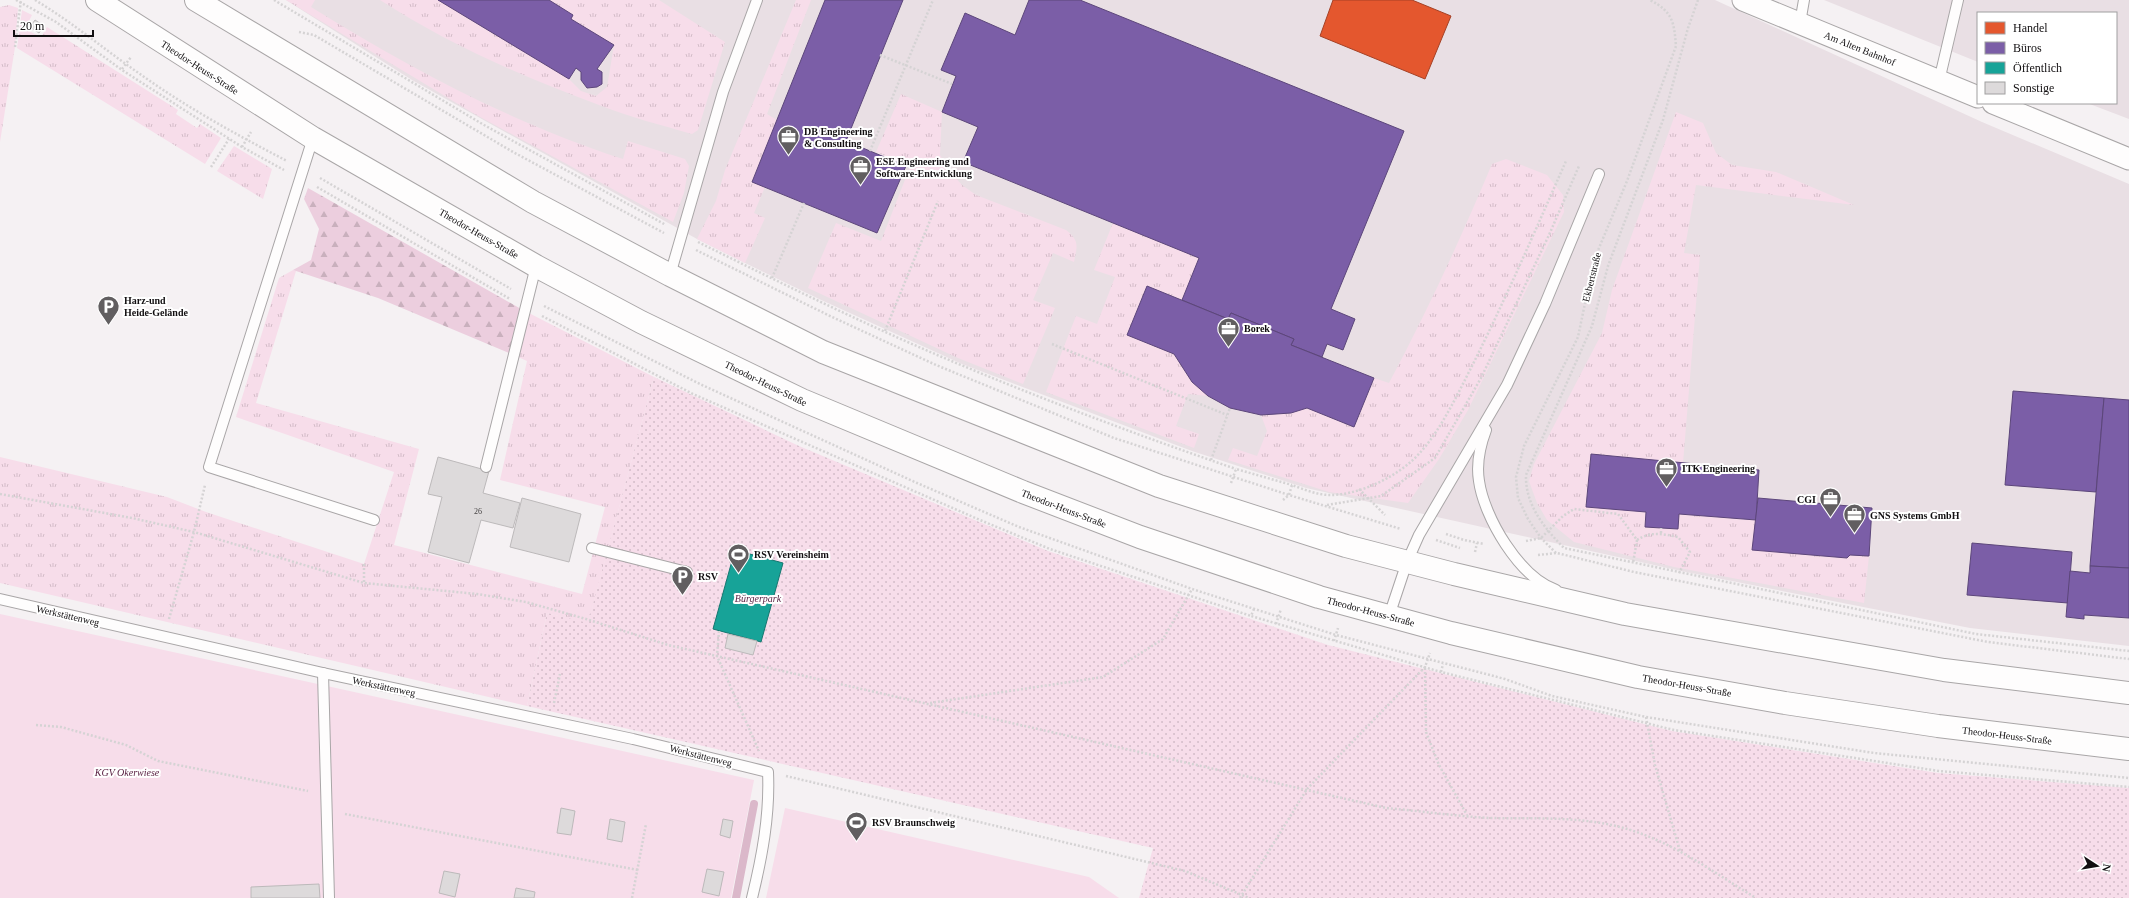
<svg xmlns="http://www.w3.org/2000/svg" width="2129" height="898" viewBox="0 0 2129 898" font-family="'Times New Roman',serif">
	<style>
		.built { fill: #e9dfe4 }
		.grass { fill: url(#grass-tufts) }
		.forest { fill: url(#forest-firs) }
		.park { fill: url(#park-dots) }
		.garden { fill: #f7ddea }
		.shops { fill: #e4572e; stroke: #a54125 }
		.offices { fill: #7b5ea7; stroke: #5c467a }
		.public { fill: #17a398; stroke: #167770 }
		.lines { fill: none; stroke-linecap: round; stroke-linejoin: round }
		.stream { stroke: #dbb8ca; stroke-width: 8 }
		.building { fill: #dddadb; stroke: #bcb9ba }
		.lane-casing { stroke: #a9a6a7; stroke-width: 12 }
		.street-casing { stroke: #a9a6a7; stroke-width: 23 }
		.secondary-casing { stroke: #a9a6a7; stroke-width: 24 }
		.path { stroke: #d5d3d4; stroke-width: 2.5; stroke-dasharray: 2 2; stroke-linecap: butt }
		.lane { stroke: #fefdfd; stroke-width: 10 }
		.street { stroke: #fefdfd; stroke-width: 21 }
		.secondary { stroke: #fefdfd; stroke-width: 22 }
		.labels { text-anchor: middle; stroke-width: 4; stroke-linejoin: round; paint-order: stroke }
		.number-label { font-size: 8px; fill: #464344 }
		.street-label { font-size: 10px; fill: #120f11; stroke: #fff }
		.poi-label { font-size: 10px; font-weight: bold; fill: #120f11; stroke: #fff; text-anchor: start }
		.park-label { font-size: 10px; font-style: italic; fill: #561c3f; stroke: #fff }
	</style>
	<defs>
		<pattern id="grass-tufts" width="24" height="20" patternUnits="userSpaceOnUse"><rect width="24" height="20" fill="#f7ddea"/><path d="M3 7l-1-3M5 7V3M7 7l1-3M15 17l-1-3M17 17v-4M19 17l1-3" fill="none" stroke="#d3bcc8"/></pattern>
		<pattern id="forest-firs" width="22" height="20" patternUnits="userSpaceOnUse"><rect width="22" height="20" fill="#eccede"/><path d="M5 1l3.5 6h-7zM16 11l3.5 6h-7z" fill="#c9b0bd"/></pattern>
		<pattern id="park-dots" width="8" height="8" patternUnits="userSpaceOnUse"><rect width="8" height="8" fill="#f7ddea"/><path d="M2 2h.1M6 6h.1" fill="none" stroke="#d3bcc8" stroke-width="1.8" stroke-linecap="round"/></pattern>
	</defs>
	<rect width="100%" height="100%" fill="#f5f1f3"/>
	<g class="built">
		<path d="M286 0H1715L1982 122 2129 184V646L1970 628 1681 571 1306 488 1192 451 962 364 819 299 745 263 697 239 412 80Z"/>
		<path d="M1824 0H2129V119L2087 103H2116V13H1978V62Z"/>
	</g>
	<g class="grass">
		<path d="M286 0H315L311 7C409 68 512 123 623 159L628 141 685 159 689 166 684 193 673 222 473 113Z"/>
		<path d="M380 0H438L569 79 581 91 596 96 607 87 614 45 571 19 573 15 549 0H659L725 42 698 130 692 134C661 125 629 117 599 105 523 77 448 44 380 0Z"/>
		<path d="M796 0H811L767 114 777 120 752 182 765 187 754 213 765 218 745 263 697 239 716 201 725 170Z"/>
		<path d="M9 5 18 8 15 47 0 142V7Z"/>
		<path d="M22 10 32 15 25 29 41 37 47 27 178 110 176 114 197 128 200 124 221 138 205 164 17 48Z"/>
		<path d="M901 94 942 112 940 155 951 173 962 185 976 195 1066 230C1080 241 1077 246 1074 262L1053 253 1033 300 1055 308 1023 384 958 358 808 288 836 223 881 241 910 167 876 152Z"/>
		<path d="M1676 112 1703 123 1716 153 1732 165 1776 172 1854 205 1696 185 1684 253 1700 255 1683 463 1591 454 1586 506 1646 512 1645 527 1678 529 1679 514 1756 520 1850 555 1869 556 1864 603 1674 567 1574 542 1547 520 1537 503 1529 481 1534 464 1602 333 1612 290Z"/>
		<path d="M234 146 272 169 263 199 217 171Z"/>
		<path d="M1506 159 1547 175 1563 195 1564 212 1468 410 1439 459 1408 503 1329 492 1228 460 1233 448 1257 456 1267 431 1261 415 1291 413 1307 408 1354 427 1374 378 1389 383C1427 312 1461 238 1492 164Z"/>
		<path d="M1113 223 1199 258 1182 300 1147 286 1127 335 1174 354 1192 382 1208 396 1188 394 1176 426 1199 434 1194 448 1046 392 1076 316 1097 324 1115 277 1094 270Z"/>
		<path d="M293 270 296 271 256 403 419 449 394 545 582 594 605 507 500 480 527 361 509 353 521 309 654 377 588 624 547 613 527 706 0 583V457L167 497 206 512 364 564 394 472 236 417 279 278Z"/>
	</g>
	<path class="forest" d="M308 188 521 309 509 353 378 298 293 270 311 260 319 229 304 199Z"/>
	<path class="park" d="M654 377 799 446 1048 551 1328 645 1672 731 1938 773 2129 788V898H1139L1153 848 527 706 547 613 588 623Z"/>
	<g class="garden">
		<path d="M0 614 754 780 731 898H0Z"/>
		<path d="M785 808 1089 877 1119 898H766Z"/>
	</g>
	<path class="shops" d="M1333 0H1412L1451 16 1425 79 1320 36Z"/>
	<g class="offices">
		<path d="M438 0H549L573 15 571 19 614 45 597 69 602 72V84L597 87 587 88 581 80V72L576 68 569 79Z"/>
		<path d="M825 0H903L846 141 906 166 877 233 752 182Z"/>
		<path d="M1029 0H1080L1404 131 1331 309 1355 319 1343 350 1327 344 1322 357 1291 345 1294 339 1231 313 1228 319 1182 300 1199 258 963 162 978 127 942 112 956 76 941 70 965 13 1015 35Z"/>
		<path d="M1147 286 1228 319 1231 313 1294 339 1291 345 1374 378 1354 427 1307 408 1291 413 1261 415 1230 408 1208 396 1192 382 1174 354 1127 335Z"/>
		<path d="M2013 391 2104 398 2096 492 2005 485Z"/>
		<path d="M2104 398 2129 400V568L2090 566Z"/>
		<path d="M1591 454 1759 470 1756 520 1679 514 1678 529 1645 527 1646 512 1586 507Z"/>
		<path d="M1758 498 1872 508 1869 556 1850 555 1847 558 1752 550Z"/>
		<path d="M1972 543 2072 552 2068 603 1967 595Z"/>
		<path d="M2090 566 2129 568V618L2084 615V619L2066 617 2070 571 2090 573Z"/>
	</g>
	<path class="public" d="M735 550 783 563 761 642 713 629Z"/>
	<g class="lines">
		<path class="stream" d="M736 898 754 804"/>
	</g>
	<g class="building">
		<path d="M35 20 44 26 39 33 30 27Z"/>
		<path d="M438 457 489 471 483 493 520 503 513 528 481 520 469 563 428 552 442 497 428 494Z"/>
		<path d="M522 498 581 514 569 562 510 547Z"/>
		<path d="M728 634 757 641 753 655 725 648Z"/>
		<path d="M561 808 575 811 571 835 557 833Z"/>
		<path d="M610 819 625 822 622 842 607 839Z"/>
		<path d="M723 819 733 821 730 838 720 835Z"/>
		<path d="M707 869 724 872 719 896 702 892Z"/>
		<path d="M444 871 460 874 455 897 439 893Z"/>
		<path d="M319 884 320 898H251V887Z"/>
		<path d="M516 888 535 892 534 898H514Z"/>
	</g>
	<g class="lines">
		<defs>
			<g id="lane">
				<path d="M1800 23 1804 0"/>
				<path d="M1939 81 1958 0"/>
				<path d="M313 138 209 467 374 520"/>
				<path d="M670 275 723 92 757 0"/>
				<path d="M1486 430C1480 446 1476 463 1479 481 1484 517 1519 577 1556 590"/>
				<path d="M486 467 536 266"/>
				<path d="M592 548 687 572"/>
				<path d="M0 599 323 673 633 739 768 772C770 815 762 857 752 898"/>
				<path d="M1389 616 1407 562 1419 535 1507 385 1545 304 1599 174"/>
				<path d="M323 673 329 898"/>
			</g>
			<g id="street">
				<path d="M1743 0 1978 97"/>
				<path d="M1993 103 2129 159"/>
			</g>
			<g id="secondary">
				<path d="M97 0 313 138 536 266 641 322 802 400 1023 492 1140 537 1319 597 1451 633 1638 677 1785 703 1938 726 2129 749"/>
				<path d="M196 0 533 202 670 275 823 352 1159 486 1346 546 1454 574 1625 614 1944 670 2129 693"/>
			</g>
		</defs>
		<use href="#lane" class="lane-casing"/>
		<use href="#street" class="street-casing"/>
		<use href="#secondary" class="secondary-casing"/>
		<g class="path">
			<path d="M16 0 56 22 122 70 242 147 284 170"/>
			<path d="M35 0C72 22 105 50 140 74 186 107 237 135 287 161"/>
			<path d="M274 0 484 125 666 225"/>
			<path d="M1698 0 1688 28 1663 120 1608 266 1592 326 1526 475C1525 504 1544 528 1564 548L1976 634 2129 651"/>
			<path d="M299 32 314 35 513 152 664 233"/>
			<path d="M15 47 21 0"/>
			<path d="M880 55 952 84"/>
			<path d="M122 69 131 57"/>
			<path d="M242 147 251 132"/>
			<path d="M870 151 933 0"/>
			<path d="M211 167 229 139"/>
			<path d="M320 178 511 289"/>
			<path d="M317 187 510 299"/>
			<path d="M698 242C785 285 872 328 961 365 1052 403 1143 437 1236 469"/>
			<path d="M696 250 830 316 936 365 1114 438 1289 495 1401 529"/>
			<path d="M772 278 804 203"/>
			<path d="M544 306 702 385 917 483 1019 527 1192 589 1336 635 1505 679 1552 696 1646 717 1874 753 2129 778"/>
			<path d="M542 316 693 394 980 520 1050 549 1251 616"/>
			<path d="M885 331 938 201"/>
			<path d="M1052 344 1227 415"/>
			<path d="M1211 460 1230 408"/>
			<path d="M1231 483 1236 469 1292 485"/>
			<path d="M1359 489 1385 515"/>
			<path d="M0 494 132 518 194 532 364 583 477 594 526 602 586 619 668 645 1386 808C1420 811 1455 816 1489 818 1541 819 1593 815 1642 834 1683 849 1719 876 1756 898"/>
			<path d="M1283 500 1289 495 1292 485C1303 489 1317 495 1330 495 1356 495 1387 481 1407 465 1436 442 1456 397 1473 364 1506 298 1536 229 1566 161"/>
			<path d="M1327 505 1381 496 1435 458 1481 378 1549 235 1579 166"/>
			<path d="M1661 533V528"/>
			<path d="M1446 534 1464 540 1484 544"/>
			<path d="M1436 540 1460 548"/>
			<path d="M1637 540C1651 531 1663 534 1678 537L1690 552 1679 573"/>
			<path d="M1526 541 1541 538 1563 516 1574 509 1618 514 1637 540 1633 563"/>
			<path d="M1475 552 1477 543"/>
			<path d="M1556 553 1541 538 1528 519 1518 498 1516 477 1524 446 1578 337 1594 260 1627 181 1676 46C1674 22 1673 12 1650 0"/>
			<path d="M1538 555 1557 553 1634 572 1988 642 2129 659"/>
			<path d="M364 564V583"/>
			<path d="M1254 609 1251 616 1441 672 1674 730 1939 771 2129 787"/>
			<path d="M169 619 194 532 205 485"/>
			<path d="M1276 624 1281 609"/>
			<path d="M719 631 717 656 759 751"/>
			<path d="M1334 641 1338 628"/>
			<path d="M1425 668 1426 732 1439 765 1467 815"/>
			<path d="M1441 672 1443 664"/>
			<path d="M554 703 560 674"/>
			<path d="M930 703 1103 677 1163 639 1192 589"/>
			<path d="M1646 717 1655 765 1680 851"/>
			<path d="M36 725 61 727 126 745 158 761 308 791"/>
			<path d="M786 776 1185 871 1249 898"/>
			<path d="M345 814 638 870"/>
			<path d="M632 898 646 824"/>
			<path d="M1240 898 1307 789 1425 667 1430 653"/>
		</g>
		<use href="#lane" class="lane"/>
		<use href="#street" class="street"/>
		<use href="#secondary" class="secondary"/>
	</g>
	<defs>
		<symbol id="office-pin" viewBox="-11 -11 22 30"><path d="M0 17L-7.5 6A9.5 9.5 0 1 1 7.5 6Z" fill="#615e60" stroke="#fff"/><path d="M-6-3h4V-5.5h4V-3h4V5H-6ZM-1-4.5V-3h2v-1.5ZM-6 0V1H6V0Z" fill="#fff"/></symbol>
		<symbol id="parking-pin" viewBox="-11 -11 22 30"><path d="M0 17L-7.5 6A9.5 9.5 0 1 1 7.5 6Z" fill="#615e60" stroke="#fff"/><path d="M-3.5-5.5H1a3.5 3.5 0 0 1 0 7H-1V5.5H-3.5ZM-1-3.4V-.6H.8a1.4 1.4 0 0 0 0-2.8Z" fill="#fff"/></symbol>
		<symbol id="stadium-pin" viewBox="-11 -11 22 30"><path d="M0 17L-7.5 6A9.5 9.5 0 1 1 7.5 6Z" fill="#615e60" stroke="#fff"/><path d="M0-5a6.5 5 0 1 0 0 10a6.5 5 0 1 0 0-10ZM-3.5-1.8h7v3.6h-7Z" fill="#fff"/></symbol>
	</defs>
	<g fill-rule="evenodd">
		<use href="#office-pin" x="776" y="124" width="25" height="34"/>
		<use href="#office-pin" x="848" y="154" width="25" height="34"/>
		<use href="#parking-pin" x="96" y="294" width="25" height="34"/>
		<use href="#office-pin" x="1216" y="316" width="25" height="34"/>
		<use href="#office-pin" x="1654" y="456" width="25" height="34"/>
		<use href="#office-pin" x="1818" y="486" width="25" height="34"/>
		<use href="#office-pin" x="1842" y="502" width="25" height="34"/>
		<use href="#stadium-pin" x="726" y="542" width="25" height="34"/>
		<use href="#parking-pin" x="670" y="564" width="25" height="34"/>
		<use href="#stadium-pin" x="844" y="810" width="25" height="34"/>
	</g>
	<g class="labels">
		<g class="number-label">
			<text x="478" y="514">26</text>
		</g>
		<g class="street-label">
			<text transform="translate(1860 48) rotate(22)" y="4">Am Alten Bahnhof</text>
			<text transform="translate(200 67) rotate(33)" y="4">Theodor-Heuss-Straße</text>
			<text transform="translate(479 233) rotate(30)" y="4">Theodor-Heuss-Straße</text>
			<text transform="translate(1591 277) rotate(-76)" y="4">Ekbertstraße</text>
			<text transform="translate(766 383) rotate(26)" y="4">Theodor-Heuss-Straße</text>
			<text transform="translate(1064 508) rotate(21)" y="4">Theodor-Heuss-Straße</text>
			<text transform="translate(1371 611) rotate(15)" y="4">Theodor-Heuss-Straße</text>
			<text transform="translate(68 615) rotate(13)" y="4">Werkstättenweg</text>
			<text transform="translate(1687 685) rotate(10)" y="4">Theodor-Heuss-Straße</text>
			<text transform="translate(384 686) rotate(12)" y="4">Werkstättenweg</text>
			<text transform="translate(2007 735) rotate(7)" y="4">Theodor-Heuss-Straße</text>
			<text transform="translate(701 755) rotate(14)" y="4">Werkstättenweg</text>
		</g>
		<g class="poi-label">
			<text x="804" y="135">DB Engineering<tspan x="804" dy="12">&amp; Consulting</tspan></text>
			<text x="876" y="165">ESE Engineering und<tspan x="876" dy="12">Software-Entwicklung</tspan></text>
			<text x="124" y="304">Harz-und<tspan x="124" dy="12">Heide-Gelände</tspan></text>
			<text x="1244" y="332">Borek</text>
			<text x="1682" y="472">ITK Engineering</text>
			<text x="1816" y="503" text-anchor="end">CGI</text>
			<text x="1870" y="519">GNS Systems GmbH</text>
			<text x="754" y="558">RSV Vereinsheim</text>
			<text x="698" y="580">RSV</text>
			<text x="872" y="826">RSV Braunschweig</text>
		</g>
		<g class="park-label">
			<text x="758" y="602">Bürgerpark</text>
			<text x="127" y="776">KGV Okerwiese</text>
		</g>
	</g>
	<rect x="1977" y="12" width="140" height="92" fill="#ffffff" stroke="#a09fa0"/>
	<rect x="1985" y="22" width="20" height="12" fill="#e4572e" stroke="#a09fa0"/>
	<text x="2013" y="32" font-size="12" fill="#120f11">Handel</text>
	<rect x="1985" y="42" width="20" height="12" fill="#7b5ea7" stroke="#a09fa0"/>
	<text x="2013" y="52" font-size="12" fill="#120f11">Büros</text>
	<rect x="1985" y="62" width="20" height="12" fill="#17a398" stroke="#a09fa0"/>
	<text x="2013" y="72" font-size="12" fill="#120f11">Öffentlich</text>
	<rect x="1985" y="82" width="20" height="12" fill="#dddadb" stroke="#a09fa0"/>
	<text x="2013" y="92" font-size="12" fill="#120f11">Sonstige</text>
	<g transform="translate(2097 866) rotate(102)" stroke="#ffffff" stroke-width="3" paint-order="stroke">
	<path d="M0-3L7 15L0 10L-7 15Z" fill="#120f11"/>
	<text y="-6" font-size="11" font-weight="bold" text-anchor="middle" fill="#120f11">N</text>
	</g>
	<path d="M14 30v6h79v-6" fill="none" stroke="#120f11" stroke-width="2"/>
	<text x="20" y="30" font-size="12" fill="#120f11" stroke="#ffffff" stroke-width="3" paint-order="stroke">20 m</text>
</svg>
